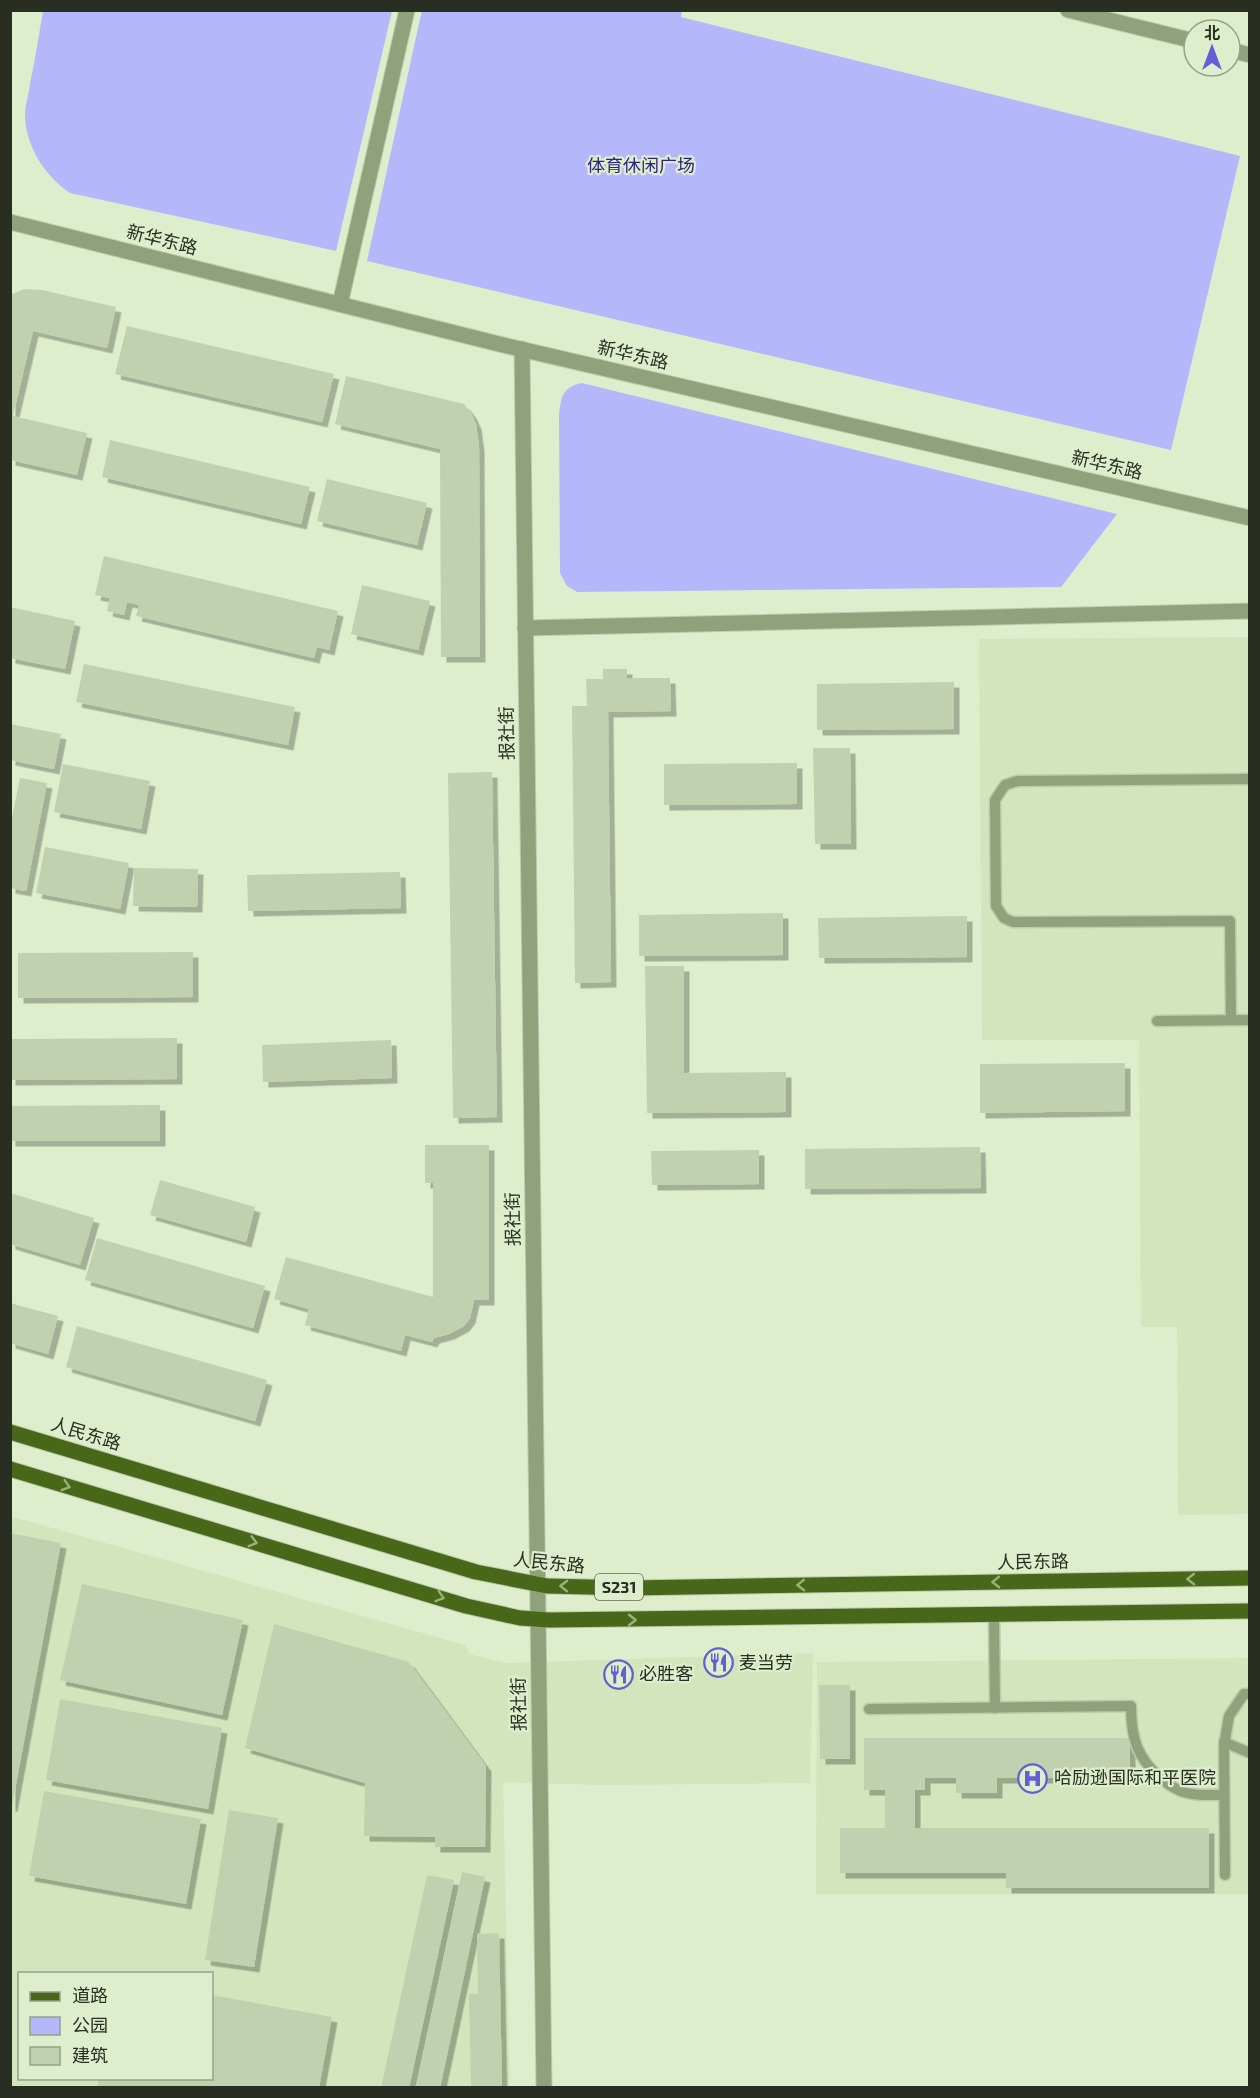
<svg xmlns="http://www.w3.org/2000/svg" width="1260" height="2098" viewBox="0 0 1260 2098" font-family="'Exo 2','Noto Sans SC',sans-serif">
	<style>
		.built { fill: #d2e5bc; fill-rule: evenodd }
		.green { fill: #b4b8fa }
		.building { fill: #c1d1af; filter: url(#shadow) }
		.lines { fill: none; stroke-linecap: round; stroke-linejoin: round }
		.service-casing { stroke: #bdcbad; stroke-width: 13 }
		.minor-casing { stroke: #bdcbad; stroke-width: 17 }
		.tertiary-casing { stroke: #bdcbad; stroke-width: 17 }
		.primary-casing { stroke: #bdcbad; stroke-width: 17 }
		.service { stroke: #90a27c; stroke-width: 10 }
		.minor { stroke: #90a27c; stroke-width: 15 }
		.tertiary { stroke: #90a27c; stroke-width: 15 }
		.primary { stroke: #496718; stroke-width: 15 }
		.oneway { stroke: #9bb17b }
		.labels { text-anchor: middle; stroke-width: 4.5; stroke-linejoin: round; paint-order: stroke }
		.shield { fill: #deeecc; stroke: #5f6854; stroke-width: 1.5 }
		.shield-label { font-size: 16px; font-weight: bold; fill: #282e21 }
		.park-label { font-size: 18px; fill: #312186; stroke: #deeecc }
		.street-label { font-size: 18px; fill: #282e21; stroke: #deeecc }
		.poi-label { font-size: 18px; fill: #282e21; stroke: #deeecc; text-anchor: start }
	</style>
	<defs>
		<filter id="shadow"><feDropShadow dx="5.5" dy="5.5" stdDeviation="0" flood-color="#0004"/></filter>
	</defs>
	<rect width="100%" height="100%" fill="#deeecc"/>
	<g class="built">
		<path d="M1249 637V1514L1178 1515 1177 1327H1141L1139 1040H982L979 639Z"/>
		<path d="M10 1516 465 1645 470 1654 505 1663 813 1653 810 1783 602 1785 503 1782 510 2087H11ZM20 1974H212V2078H20Z"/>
		<path d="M1249 1658V1894H816L817 1662Z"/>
	</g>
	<g class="green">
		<path d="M422 10 682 11 681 17 1240 156 1171 450 367 261Z"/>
		<path d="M43 11H392L336 251 70 193C45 176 26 147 25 116 25 105 29 94 30 84 35 59 39 35 43 11Z"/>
		<path d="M582 383 1117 514 1061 587 577 592 567 586 560 573 559 414C561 396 563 387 582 383Z"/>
	</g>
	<g class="building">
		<path d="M24 289 42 290 116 307 107 348 33 331 13 416 87 433 77 475 10 460V295Z"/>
		<path d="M127 326 334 374 322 422 115 374Z"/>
		<path d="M346 376 464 404 471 413 476 424 479 446 480 657H441L440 449 335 424Z"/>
		<path d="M110 440 310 487 301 524 102 477Z"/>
		<path d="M327 479 427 503 417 545 317 521Z"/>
		<path d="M104 556 338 611 329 650 317 647 314 658 136 616 139 605 127 602 124 615 107 611 110 598 95 595Z"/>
		<path d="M362 585 430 601 418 650 351 634Z"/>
		<path d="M10 607 75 621 65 669 10 658Z"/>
		<path d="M84 664 295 707 288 745 76 702Z"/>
		<path d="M603 669H627V678H670L671 711 608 712 611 982 575 983 572 706H587L586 679H603Z"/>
		<path d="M954 682V729L817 730V684Z"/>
		<path d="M10 724 61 734 54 769 10 760Z"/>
		<path d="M813 748H850L851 844H815Z"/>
		<path d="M797 763V804L664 805V764Z"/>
		<path d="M63 764 150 781 141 829 54 812Z"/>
		<path d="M492 772 497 1117 453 1118 448 773Z"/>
		<path d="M20 778 47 783 26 891 10 888V827Z"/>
		<path d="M45 847 129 863 120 909 36 893Z"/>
		<path d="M134 868 198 869 197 907 133 906Z"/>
		<path d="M400 872 401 908 248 911 247 875Z"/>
		<path d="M783 913V955L639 956V915Z"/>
		<path d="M967 916V957L819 958 818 918Z"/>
		<path d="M193 952V997L18 998V953Z"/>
		<path d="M645 966H684V1073L786 1072V1112L647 1113Z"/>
		<path d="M177 1038V1079L10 1080V1039Z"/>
		<path d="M391 1040 392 1078 263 1082 262 1045Z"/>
		<path d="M1125 1063V1111L980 1113V1064Z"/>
		<path d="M160 1105V1141H10V1106Z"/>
		<path d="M425 1145H489V1300H474L470 1318 464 1326 449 1334 434 1338 432 1342 405 1335 401 1351 305 1325 309 1309 274 1299 286 1257 433 1297V1183H425Z"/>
		<path d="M980 1147 981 1188 805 1189V1149Z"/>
		<path d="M759 1150V1184L652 1185 651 1151Z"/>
		<path d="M160 1180 255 1207 246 1242 150 1215Z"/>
		<path d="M10 1193 94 1218 80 1265 10 1244Z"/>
		<path d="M97 1238 265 1286 253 1328 85 1280Z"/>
		<path d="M10 1303 58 1316 48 1354 10 1343Z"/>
		<path d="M77 1326 267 1380 255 1421 66 1367Z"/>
		<path d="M10 1533 61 1543 12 1806H10Z"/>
		<path d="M82 1584 243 1620 222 1715 60 1680Z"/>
		<path d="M274 1624 409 1662 486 1766 485 1847H435V1837L364 1836 365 1783 245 1748Z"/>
		<path d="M819 1685H850V1759H820Z"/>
		<path d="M60 1699 222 1728 208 1809 46 1780Z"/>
		<path d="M864 1738H1130V1778H997V1793H956V1778H925V1790H915V1828H1209V1888H1006V1873H840V1828H885V1790H864Z"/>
		<path d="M44 1791 201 1819 186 1904 29 1876Z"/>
		<path d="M229 1810 278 1818 254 1967 205 1960Z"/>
		<path d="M462 1872 485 1877 440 2088H416Z"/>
		<path d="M427 1875 454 1880 409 2088H381Z"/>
		<path d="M499 1933 502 2088H471L469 1994H478L477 1934Z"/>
		<path d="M212 1995 332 2017 319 2088H97L99 2078H212Z"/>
	</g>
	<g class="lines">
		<defs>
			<g id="service">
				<path d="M1231 1020 1230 921 1013 922 1004 918 996 906 995 800 1005 785 1017 781 1250 779"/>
				<path d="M1157 1021 1250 1020"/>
				<path d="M994 1615 995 1708"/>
				<path d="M869 1709 1131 1706C1131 1738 1137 1759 1163 1780 1169 1785 1179 1791 1187 1793 1198 1796 1212 1795 1224 1795"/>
				<path d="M1224 1742 1250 1753"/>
				<path d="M1225 1875 1224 1746 1229 1716 1244 1694H1250"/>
			</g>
			<g id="minor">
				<path d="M1068 10 1194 41"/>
				<path d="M1230 50 1250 55"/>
				<path d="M340 304 407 10"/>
				<path d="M525 628 1250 611"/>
			</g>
			<g id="tertiary">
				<path d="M10 222 503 345 1250 518"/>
				<path d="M522 349 544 2088"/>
			</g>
			<g id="primary">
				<path d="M10 1432 476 1572 547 1586 630 1588 1250 1578"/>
				<path d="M10 1469 466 1606 520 1618 549 1620 1250 1611"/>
			</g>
		</defs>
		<use href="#service" class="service-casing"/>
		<use href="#minor" class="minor-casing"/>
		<use href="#tertiary" class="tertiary-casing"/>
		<use href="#primary" class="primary-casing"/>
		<use href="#service" class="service"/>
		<use href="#minor" class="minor"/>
		<use href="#tertiary" class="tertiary"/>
		<use href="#primary" class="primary"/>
	</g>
	<defs><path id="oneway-chevron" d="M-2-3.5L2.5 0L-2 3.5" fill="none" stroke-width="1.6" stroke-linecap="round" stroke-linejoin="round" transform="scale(1.5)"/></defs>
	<g class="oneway">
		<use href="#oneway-chevron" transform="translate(66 1486) rotate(17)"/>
		<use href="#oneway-chevron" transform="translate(253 1542) rotate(16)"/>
		<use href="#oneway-chevron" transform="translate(1191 1579) rotate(179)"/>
		<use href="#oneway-chevron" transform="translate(996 1582) rotate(179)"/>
		<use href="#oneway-chevron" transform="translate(801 1585) rotate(179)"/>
		<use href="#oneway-chevron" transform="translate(564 1586) rotate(-179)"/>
		<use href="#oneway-chevron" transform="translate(440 1597) rotate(18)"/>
		<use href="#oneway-chevron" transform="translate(632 1620)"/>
	</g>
	<defs>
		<symbol id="restaurant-ring" viewBox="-11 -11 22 22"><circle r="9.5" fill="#deeecc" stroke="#645dd6" stroke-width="1.5"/><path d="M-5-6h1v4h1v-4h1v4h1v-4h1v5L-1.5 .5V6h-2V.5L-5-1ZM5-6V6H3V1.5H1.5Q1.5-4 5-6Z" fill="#645dd6"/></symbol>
		<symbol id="hospital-ring" viewBox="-11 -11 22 22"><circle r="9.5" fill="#deeecc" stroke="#645dd6" stroke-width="1.5"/><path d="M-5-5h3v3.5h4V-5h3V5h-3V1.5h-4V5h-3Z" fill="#645dd6"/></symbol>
	</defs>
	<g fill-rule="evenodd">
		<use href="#restaurant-ring" x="702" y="1646" width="33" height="33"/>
		<use href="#restaurant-ring" x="602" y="1658" width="33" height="33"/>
		<use href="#hospital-ring" x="1016" y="1762" width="33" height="33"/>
	</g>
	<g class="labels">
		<rect class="shield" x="595" y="1574" width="48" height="26" rx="4.5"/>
		<g class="shield-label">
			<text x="619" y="1593">S231</text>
		</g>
		<g class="park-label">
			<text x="641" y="172">体育休闲广场</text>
		</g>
		<g class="street-label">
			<text transform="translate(162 240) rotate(14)" y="6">新华东路</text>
			<text transform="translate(633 355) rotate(13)" y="6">新华东路</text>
			<text transform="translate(1107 465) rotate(13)" y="6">新华东路</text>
			<text transform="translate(507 733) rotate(-91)" y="6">报社街</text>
			<text transform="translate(513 1219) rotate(-91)" y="6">报社街</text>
			<text transform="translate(86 1434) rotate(17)" y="6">人民东路</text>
			<text transform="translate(1033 1562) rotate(-1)" y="6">人民东路</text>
			<text transform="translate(549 1563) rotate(6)" y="6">人民东路</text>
			<text transform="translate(519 1704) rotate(-91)" y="6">报社街</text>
		</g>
		<g class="poi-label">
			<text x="739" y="1669">麦当劳</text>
			<text x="639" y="1680">必胜客</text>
			<text x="1054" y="1784">哈励逊国际和平医院</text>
		</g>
	</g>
	<rect width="1260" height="2098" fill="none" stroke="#282e21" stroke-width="24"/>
	<rect x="18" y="1972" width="195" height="108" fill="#deeecc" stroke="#95a188" stroke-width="1.5"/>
	<rect x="30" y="1992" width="30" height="9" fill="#496718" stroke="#95a188" stroke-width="1.5"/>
	<text x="72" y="2002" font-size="18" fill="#282e21">道路</text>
	<rect x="30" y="2017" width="30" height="18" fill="#b4b8fa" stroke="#95a188" stroke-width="1.5"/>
	<text x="72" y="2032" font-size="18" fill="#282e21">公园</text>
	<rect x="30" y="2047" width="30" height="18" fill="#c1d1af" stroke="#95a188" stroke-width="1.5"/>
	<text x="72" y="2062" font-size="18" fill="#282e21">建筑</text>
	<g transform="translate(1212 48)"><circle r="28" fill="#deeecc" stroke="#95a188" stroke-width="1.5"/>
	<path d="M0-4.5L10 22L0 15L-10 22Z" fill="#645dd6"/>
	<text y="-9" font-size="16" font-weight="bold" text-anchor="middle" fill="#282e21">北</text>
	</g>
</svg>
